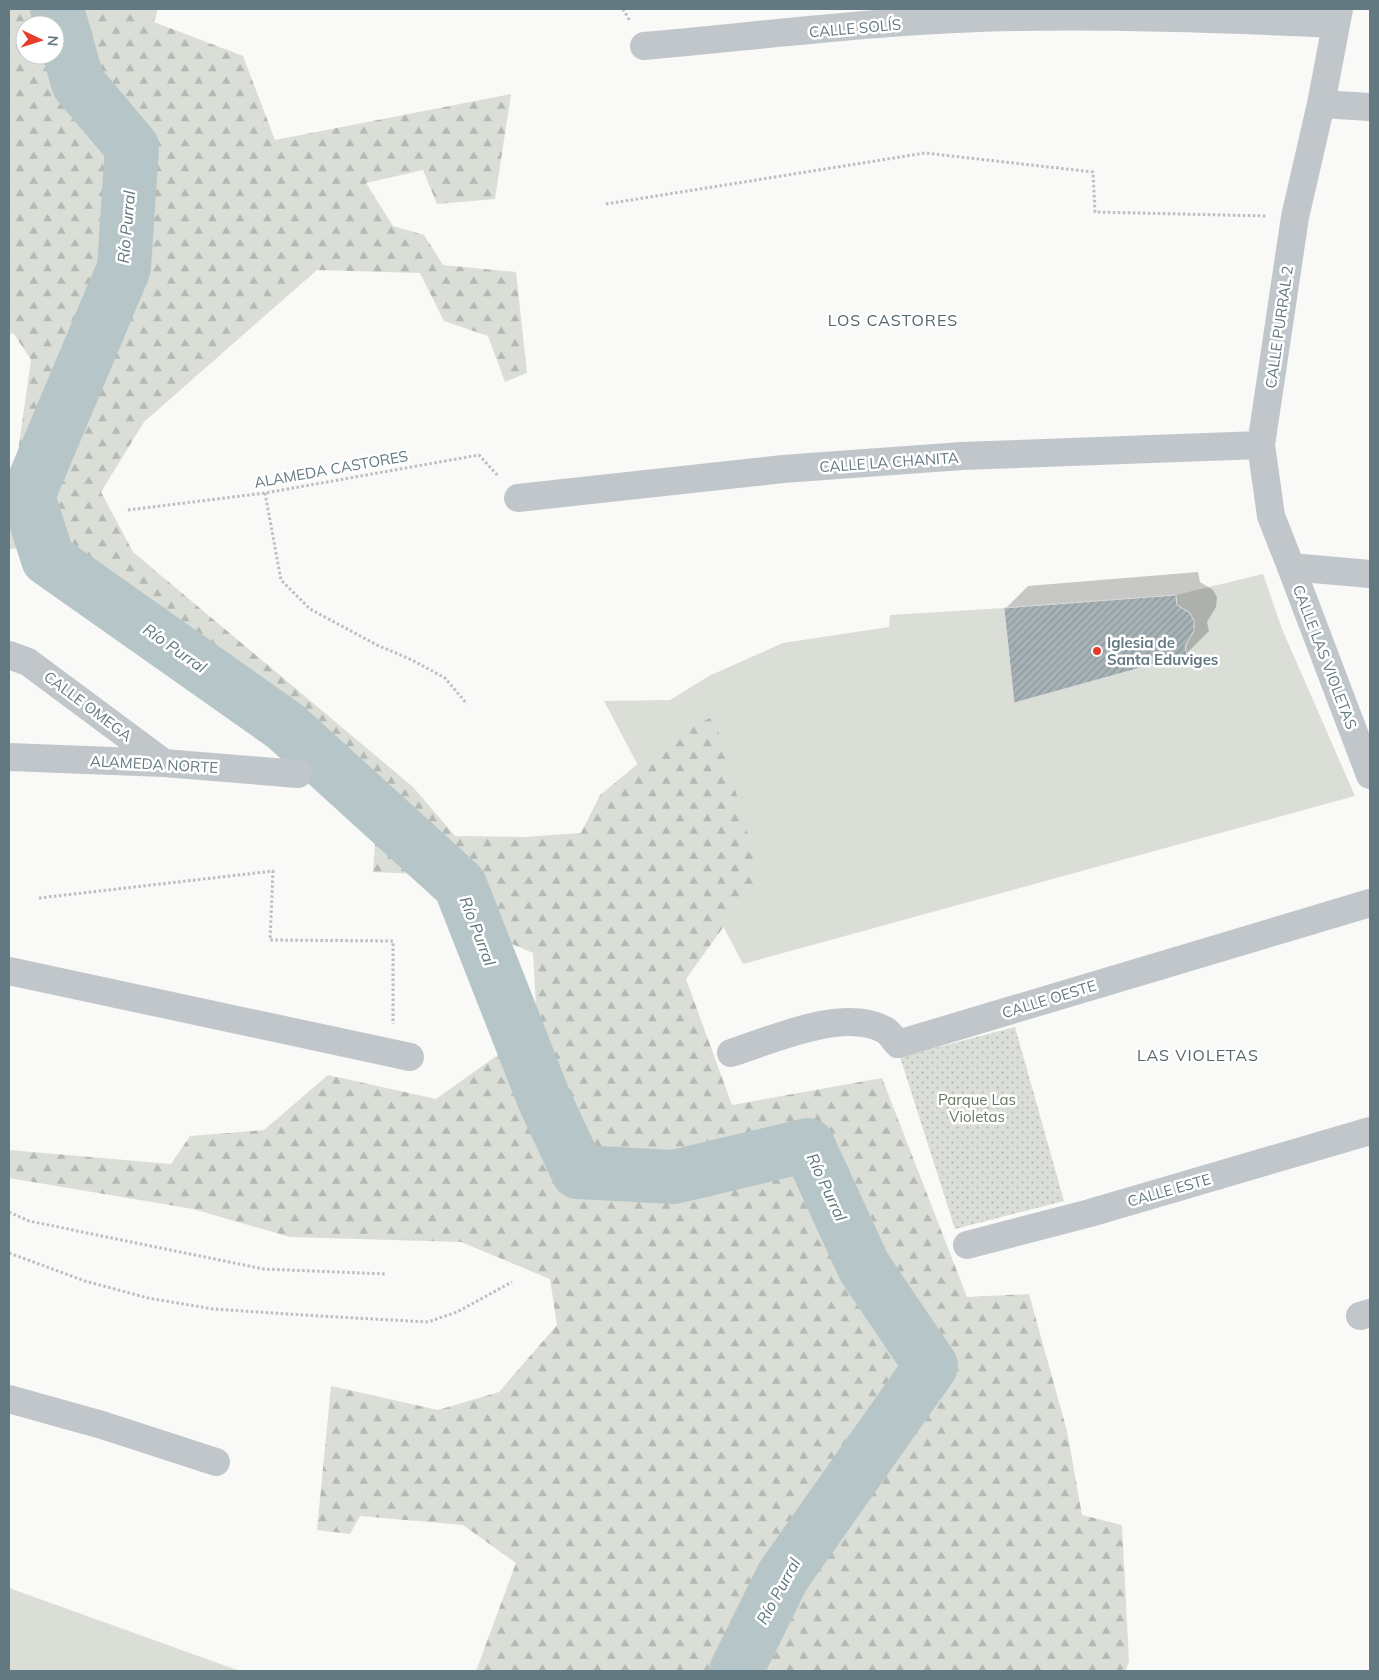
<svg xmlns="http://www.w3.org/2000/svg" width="1379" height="1680" font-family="Mulish,sans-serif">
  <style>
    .green { fill: #daded6 }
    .forest { fill: url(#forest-firs); fill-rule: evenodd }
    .park { fill: url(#park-dots) }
    .shadow { fill: #0003 }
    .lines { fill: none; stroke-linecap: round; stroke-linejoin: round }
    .river { stroke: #b6c6c8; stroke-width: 54 }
    .building { fill: url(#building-hatch); stroke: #dbdbd9 }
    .path { stroke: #babfc1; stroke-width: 3; stroke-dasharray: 2.5 2.5; stroke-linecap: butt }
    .minor { stroke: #c0c6c9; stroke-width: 28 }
    .poi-dot { fill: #e73c29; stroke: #fff; stroke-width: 2 }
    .labels { text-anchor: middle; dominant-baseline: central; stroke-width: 5; stroke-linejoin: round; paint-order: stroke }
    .street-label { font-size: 15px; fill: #637982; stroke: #fff }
    .poi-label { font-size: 15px; font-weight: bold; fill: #637982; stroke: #fff; text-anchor: start }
    .park-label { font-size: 15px; fill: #6a7a63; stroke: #fff }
    .water-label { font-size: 16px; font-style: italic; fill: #5e787c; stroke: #fff }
    .neighbourhood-label { font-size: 16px; letter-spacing: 1px; fill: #56666d; stroke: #fff }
  </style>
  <defs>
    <pattern id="forest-firs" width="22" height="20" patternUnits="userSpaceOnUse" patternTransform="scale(1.25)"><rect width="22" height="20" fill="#daded6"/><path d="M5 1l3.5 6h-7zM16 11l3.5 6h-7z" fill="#b4b9b3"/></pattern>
    <pattern id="park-dots" width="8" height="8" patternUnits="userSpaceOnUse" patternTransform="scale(1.25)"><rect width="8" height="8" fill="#daded6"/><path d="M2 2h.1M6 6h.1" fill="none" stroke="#b4b9b3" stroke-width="1.8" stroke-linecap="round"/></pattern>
    <pattern id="building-hatch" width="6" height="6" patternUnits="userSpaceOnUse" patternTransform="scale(1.25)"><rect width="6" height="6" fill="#a6b2b6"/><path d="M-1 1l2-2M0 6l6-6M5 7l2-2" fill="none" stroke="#8b9699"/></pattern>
  </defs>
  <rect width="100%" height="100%" fill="#f9f9f7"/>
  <g class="green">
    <path d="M1263,574L1282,629L1355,796L743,964L604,701L670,700L709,676L783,643L889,627L890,615L1004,608L1014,703L1186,656C1184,634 1210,620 1177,605L1176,595Z"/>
    <polygon points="9,1588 240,1671 9,1671"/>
  </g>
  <path class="forest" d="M9,9H158L154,22L243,56L275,140L511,94L495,199L437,204L423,170L366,183L393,226L424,235L443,265L516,272L527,373L505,382L488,336L444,321L420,273L317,270L144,422L101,492L133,552L413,787L455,836L524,837L581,833L600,795L668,739L714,716L760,876L686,979L732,1105L882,1078L967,1297L1029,1294L1067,1431L1082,1515L1122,1525L1129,1661L1126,1671H476L516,1563L463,1525L360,1516L350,1534L317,1530L331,1386L438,1410L499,1392L557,1325L550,1279L461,1242L290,1237L193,1209L9,1178V1150L171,1164L190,1136L264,1130L328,1075L436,1099L537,1027L533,953L498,938L443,875L373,872L379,790L278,736L41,570L20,548L9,549V515L31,360L14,334L9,333ZM25,25H55V55H25Z"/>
  <polygon class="park" points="1015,1027 1064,1201 955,1229 900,1057"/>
  <polygon class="shadow" points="1198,572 1200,582 1213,590 1217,597 1216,607 1207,622 1209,631 1186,654 1005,609 1028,586"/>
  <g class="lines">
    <polyline class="river" points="57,9 78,83 132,147 124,268 28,496 48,559 285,726 460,885 544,1099 578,1172 674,1177 808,1145 864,1267 931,1366 783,1576 736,1671"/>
  </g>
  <polygon class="building" points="1176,595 1177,605 1190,613 1194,621 1194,631 1185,646 1187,655 1014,703 1004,608"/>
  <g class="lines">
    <g class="path">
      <polyline points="623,9 630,21"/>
      <polyline points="606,204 925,153 1093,172 1095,212 1267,216"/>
      <polyline points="265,493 281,580 310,609 377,645 412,660 445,678 467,704"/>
      <polyline points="128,510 265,493 479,455 499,477"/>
      <polyline points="39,898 273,871 270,940 393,941 393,1024"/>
      <polyline points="9,1212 29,1221 263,1269 387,1274"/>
      <polyline points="9,1253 85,1281 148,1298 213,1309 319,1316 428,1322 457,1312 512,1282"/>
    </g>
    <g class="minor">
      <polyline points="1339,9 1321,104 1295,217 1261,445 1271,516 1291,567 1370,574"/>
      <path d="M644,46C767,35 892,19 1016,17C1123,15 1230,19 1336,24"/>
      <polyline points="1321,104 1370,107"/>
      <polyline points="518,498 783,469 962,456 1261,445"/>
      <polyline points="1291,567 1370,775"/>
      <polyline points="9,655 28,662 164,763"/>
      <polyline points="9,757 164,763 298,774"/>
      <polyline points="9,971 410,1057"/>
      <path d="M731,1053C772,1040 843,1007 885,1030C890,1033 894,1040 898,1044L1370,903"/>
      <polyline points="967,1245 1090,1213 1370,1131"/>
      <polyline points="1360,1316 1370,1313"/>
      <polyline points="9,1399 102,1425 216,1462"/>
    </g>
  </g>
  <circle class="poi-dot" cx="1097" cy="651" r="5"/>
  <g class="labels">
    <g class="street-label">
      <text transform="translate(855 28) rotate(-5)">CALLE SOLÍS</text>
      <text transform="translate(1279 327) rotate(-82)">CALLE PURRAL 2</text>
      <text transform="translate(889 462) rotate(-4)">CALLE LA CHANITA</text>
      <text transform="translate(331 469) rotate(-10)">ALAMEDA CASTORES</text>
      <text transform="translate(1325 657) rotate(69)">CALLE LAS VIOLETAS</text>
      <text transform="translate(88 706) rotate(37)">CALLE OMEGA</text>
      <text transform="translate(154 764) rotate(3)">ALAMEDA NORTE</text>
      <text transform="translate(1049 999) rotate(-17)">CALLE OESTE</text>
      <text transform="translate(1169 1190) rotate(-16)">CALLE ESTE</text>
    </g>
    <g class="poi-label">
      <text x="1107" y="642">Iglesia de<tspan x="1107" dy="17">Santa Eduviges</tspan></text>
    </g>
    <g class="park-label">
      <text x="977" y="1099">Parque Las<tspan x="977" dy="17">Violetas</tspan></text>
    </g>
    <g class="water-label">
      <text transform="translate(126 227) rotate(-85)">Río Purral</text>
      <text transform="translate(175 648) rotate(35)">Río Purral</text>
      <text transform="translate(478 931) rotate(69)">Río Purral</text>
      <text transform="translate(827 1187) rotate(65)">Río Purral</text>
      <text transform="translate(778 1591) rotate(-61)">Río Purral</text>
    </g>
    <g class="neighbourhood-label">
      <text x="893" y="320">LOS CASTORES</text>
      <text x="1198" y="1055">LAS VIOLETAS</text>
    </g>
  </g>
  <rect width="1379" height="1680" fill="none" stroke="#637982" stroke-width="20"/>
  <g transform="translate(40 40) rotate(94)"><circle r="24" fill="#ffffff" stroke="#c1c9cd"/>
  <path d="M0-4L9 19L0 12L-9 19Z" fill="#e73c29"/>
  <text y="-8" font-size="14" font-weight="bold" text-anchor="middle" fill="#637982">N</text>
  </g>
</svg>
